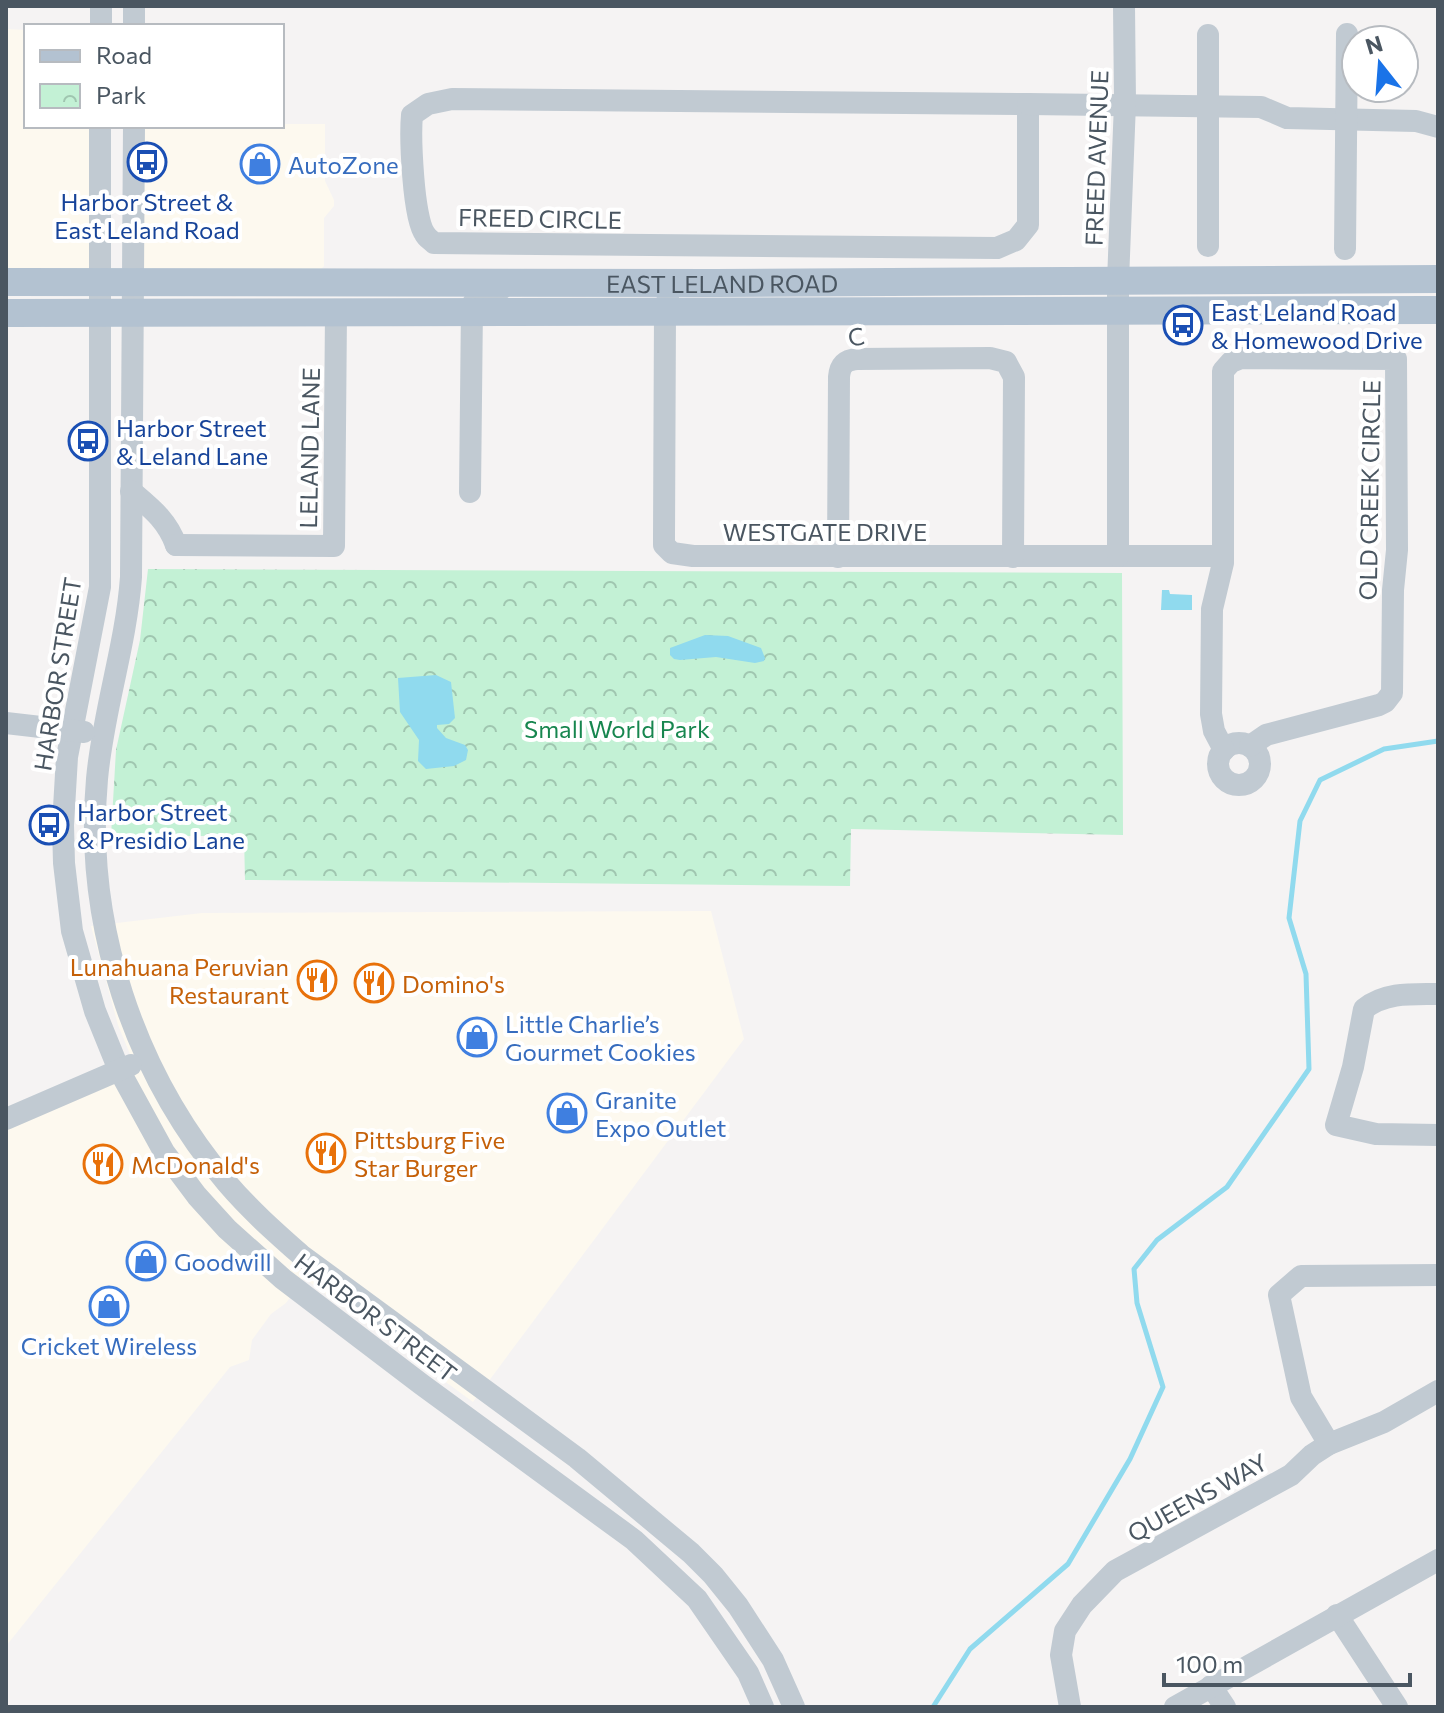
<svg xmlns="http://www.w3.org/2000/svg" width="1444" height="1713" font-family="Commissioner,sans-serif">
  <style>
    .commercial { fill: #fdf9ef }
    .park { fill: url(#park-crowns) }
    .water { fill: #90daee }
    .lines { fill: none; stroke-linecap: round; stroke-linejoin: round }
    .stream { stroke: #90daee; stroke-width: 5 }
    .minor { stroke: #c1cad2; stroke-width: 22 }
    .major { stroke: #b3c2d1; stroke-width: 28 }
    .labels { text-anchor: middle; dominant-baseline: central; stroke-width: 8; stroke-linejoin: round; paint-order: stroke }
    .street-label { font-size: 24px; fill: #4a5661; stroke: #fff }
    .shop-label { font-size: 24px; fill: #366cbe; stroke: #fff; text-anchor: start }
    .transit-label { font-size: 24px; fill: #164399; stroke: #fff; text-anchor: start }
    .park-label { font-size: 24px; fill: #17864f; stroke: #fff }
    .food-label { font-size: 24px; fill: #c56008; stroke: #fff; text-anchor: start }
  </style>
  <defs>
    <pattern id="park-crowns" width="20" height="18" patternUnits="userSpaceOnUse" patternTransform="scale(2)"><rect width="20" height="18" fill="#c3f1d5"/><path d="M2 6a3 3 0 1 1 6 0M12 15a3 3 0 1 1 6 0" fill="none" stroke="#a0c6b0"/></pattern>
  </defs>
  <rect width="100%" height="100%" fill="#f5f3f3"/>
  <g class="commercial">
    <polygon points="6,29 26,30 26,126 92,126 91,273 6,274"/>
    <polygon points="282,124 325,124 325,181 334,200 334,206 324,218 324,266 316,275 141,275 141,126 282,126"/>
    <polygon points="711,911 744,1039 473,1402 304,1278 286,1303 271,1314 252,1340 249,1360 230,1367 6,1646 6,1114 132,1059 118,1025 91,926 202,913"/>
  </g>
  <polygon class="park" points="148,569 1122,573 1123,835 851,829 850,886 245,880 244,836 111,836 116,750 140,640"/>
  <g class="water">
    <polygon points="1162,590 1169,590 1170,594 1192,595 1192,610 1161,610"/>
    <polygon points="705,635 728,636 761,648 765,658 764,661 755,663 716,657 680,660 674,659 670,655 670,648"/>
    <polygon points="436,675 451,682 455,718 449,724 437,725 437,728 446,738 465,745 468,750 466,760 454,766 426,769 418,761 419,740 400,712 398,678"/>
  </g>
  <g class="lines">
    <polyline class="stream" points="933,1707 970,1649 1068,1564 1130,1459 1163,1387 1137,1303 1134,1269 1157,1240 1227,1187 1309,1069 1306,974 1289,918 1300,821 1320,780 1384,749 1438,741"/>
    <g class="minor">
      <polyline points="101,26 101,6"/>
      <polyline points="134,26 134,6"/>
      <path d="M452,99L1028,104V225L1016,240L997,248L434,243C431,240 427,238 425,234C413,219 410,136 412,115L428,104Z"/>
      <polyline points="1028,104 1261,107 1287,118 1416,121 1438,127"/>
      <polyline points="100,126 100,587 67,757 63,825 64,863 72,931 95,1011 119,1070 164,1152 197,1196 227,1229 283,1279 421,1384 634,1540 697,1599 748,1673 763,1707"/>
      <path d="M134,126L131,577C126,646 103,711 97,779C84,924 134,1073 227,1183C250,1210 275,1232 301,1255L577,1458L691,1553L713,1575L738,1606L773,1660L794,1707"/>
      <polyline points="1208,246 1208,35"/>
      <polyline points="1345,249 1347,34"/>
      <polyline points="668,297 665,312 664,537 664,545 672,553 693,556 1222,556"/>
      <path d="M131,491C151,508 167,520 176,545"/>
      <polyline points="470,492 472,305 477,297 493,296 509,282"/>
      <polyline points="176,545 334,546 336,312"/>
      <polyline points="1118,556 1118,281 1125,103 1124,6"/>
      <path d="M838,557L839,377C840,365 845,360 857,359L990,358L1006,362L1014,377L1013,557"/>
      <polyline points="6,723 84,732"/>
      <circle cx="1239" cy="764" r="21"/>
      <polyline points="1224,750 1214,731 1211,714 1212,609 1223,563 1223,371 1231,362 1241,358 1396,359 1397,550 1393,590 1392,693 1385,702 1379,705 1266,735 1250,746"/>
      <path d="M1438,994C1412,994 1385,992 1364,1009L1353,1067L1336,1125L1376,1134L1438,1135"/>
      <polyline points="6,1119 131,1065"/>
      <polyline points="1329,1444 1301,1397 1279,1295 1301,1276 1438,1275"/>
      <polyline points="1337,1615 1397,1707"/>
      <polyline points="1211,1686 1225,1707"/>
      <polyline points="1070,1707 1061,1655 1065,1631 1082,1605 1115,1571 1291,1475 1312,1455 1329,1444 1384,1422 1438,1391"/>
      <polyline points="1175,1707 1438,1560"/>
    </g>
    <g class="major">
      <path id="s1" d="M6,282L715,283L1438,279"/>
      <polyline points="6,313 1438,310"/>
    </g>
  </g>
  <defs>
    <g id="bus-ring" transform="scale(2)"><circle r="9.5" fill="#fff" stroke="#1a4fb4" stroke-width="1.5"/><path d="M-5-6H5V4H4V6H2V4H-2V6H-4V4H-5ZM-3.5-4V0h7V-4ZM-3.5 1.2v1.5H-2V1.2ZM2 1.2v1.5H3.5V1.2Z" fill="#1a4fb4"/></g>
    <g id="shop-ring" transform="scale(2)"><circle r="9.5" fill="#fff" stroke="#3f7fe0" stroke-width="1.5"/><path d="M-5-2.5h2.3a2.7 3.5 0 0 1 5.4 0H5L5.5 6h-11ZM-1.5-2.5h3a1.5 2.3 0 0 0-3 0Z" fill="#3f7fe0"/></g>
    <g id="restaurant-ring" transform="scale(2)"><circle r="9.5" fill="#fff" stroke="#e8710a" stroke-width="1.5"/><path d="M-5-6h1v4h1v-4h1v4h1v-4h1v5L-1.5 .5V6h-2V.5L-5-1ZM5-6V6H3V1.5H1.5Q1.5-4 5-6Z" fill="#e8710a"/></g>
  </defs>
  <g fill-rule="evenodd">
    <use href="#bus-ring" x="147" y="162"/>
    <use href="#shop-ring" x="260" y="164"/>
    <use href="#bus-ring" x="1183" y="325"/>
    <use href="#bus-ring" x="88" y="441"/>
    <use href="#bus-ring" x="49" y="825"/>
    <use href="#restaurant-ring" x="317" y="980"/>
    <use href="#restaurant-ring" x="374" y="983"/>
    <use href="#shop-ring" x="477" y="1037"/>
    <use href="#shop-ring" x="567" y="1113"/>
    <use href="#restaurant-ring" x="326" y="1153"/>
    <use href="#restaurant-ring" x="103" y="1164"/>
    <use href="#shop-ring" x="146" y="1261"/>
    <use href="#shop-ring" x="109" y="1306"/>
  </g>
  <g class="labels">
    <g class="street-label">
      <text transform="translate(1096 158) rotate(-88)">FREED AVENUE</text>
      <text transform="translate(540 218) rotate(1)">FREED CIRCLE</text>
      <text stroke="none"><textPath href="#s1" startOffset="716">EAST LELAND ROAD</textPath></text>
      <text transform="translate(856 336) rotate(-11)">C</text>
      <text transform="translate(309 448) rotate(-89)">LELAND LANE</text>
      <text transform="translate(1369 490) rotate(-89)">OLD CREEK CIRCLE</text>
      <text x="825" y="531">WESTGATE DRIVE</text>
      <text transform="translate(57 674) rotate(-81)">HARBOR STREET</text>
      <text transform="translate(376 1317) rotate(37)">HARBOR STREET</text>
      <text transform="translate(1197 1497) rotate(-29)">QUEENS WAY</text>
    </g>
    <g class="shop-label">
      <text x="288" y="164">AutoZone</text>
      <text x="505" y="1023">Little Charlie’s<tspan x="505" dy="28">Gourmet Cookies</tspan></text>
      <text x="595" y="1099">Granite<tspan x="595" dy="28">Expo Outlet</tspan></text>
      <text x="174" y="1261">Goodwill</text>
      <text x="109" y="1345" text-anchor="middle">Cricket Wireless</text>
    </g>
    <g class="transit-label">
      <text x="147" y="201" text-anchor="middle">Harbor Street &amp;<tspan x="147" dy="28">East Leland Road</tspan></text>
      <text x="1211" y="311">East Leland Road<tspan x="1211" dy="28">&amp; Homewood Drive</tspan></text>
      <text x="116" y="427">Harbor Street<tspan x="116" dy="28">&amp; Leland Lane</tspan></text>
      <text x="77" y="811">Harbor Street<tspan x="77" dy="28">&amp; Presidio Lane</tspan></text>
    </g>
    <g class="park-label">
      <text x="617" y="728">Small World Park</text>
    </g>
    <g class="food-label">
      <text x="289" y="966" text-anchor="end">Lunahuana Peruvian<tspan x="289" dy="28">Restaurant</tspan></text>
      <text x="402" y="983">Domino's</text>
      <text x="354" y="1139">Pittsburg Five<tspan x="354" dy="28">Star Burger</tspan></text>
      <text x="131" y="1164">McDonald's</text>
    </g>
  </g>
  <rect width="1444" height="1713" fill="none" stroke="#4a5661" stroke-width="16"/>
  <rect x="24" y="24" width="260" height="104" fill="#ffffff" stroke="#b7bbc0" stroke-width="2"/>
  <rect x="40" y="50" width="40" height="12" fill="#b3c2d1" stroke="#b7bbc0" stroke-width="2"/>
  <text x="96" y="64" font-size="24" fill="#4a5661">Road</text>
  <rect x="40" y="84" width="40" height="24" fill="url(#park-crowns)" stroke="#b7bbc0" stroke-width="2"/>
  <text x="96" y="104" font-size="24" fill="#4a5661">Park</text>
  <g transform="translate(1380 64) rotate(343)"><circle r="38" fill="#ffffff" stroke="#b7bbc0" stroke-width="2"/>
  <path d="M0-6L14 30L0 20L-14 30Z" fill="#1a73e8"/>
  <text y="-12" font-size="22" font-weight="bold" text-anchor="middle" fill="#4a5661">N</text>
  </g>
  <path d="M1164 1673v12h246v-12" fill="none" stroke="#4a5661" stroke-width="4"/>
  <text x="1176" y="1673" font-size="24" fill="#4a5661" stroke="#ffffff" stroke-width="6" paint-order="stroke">100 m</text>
</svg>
